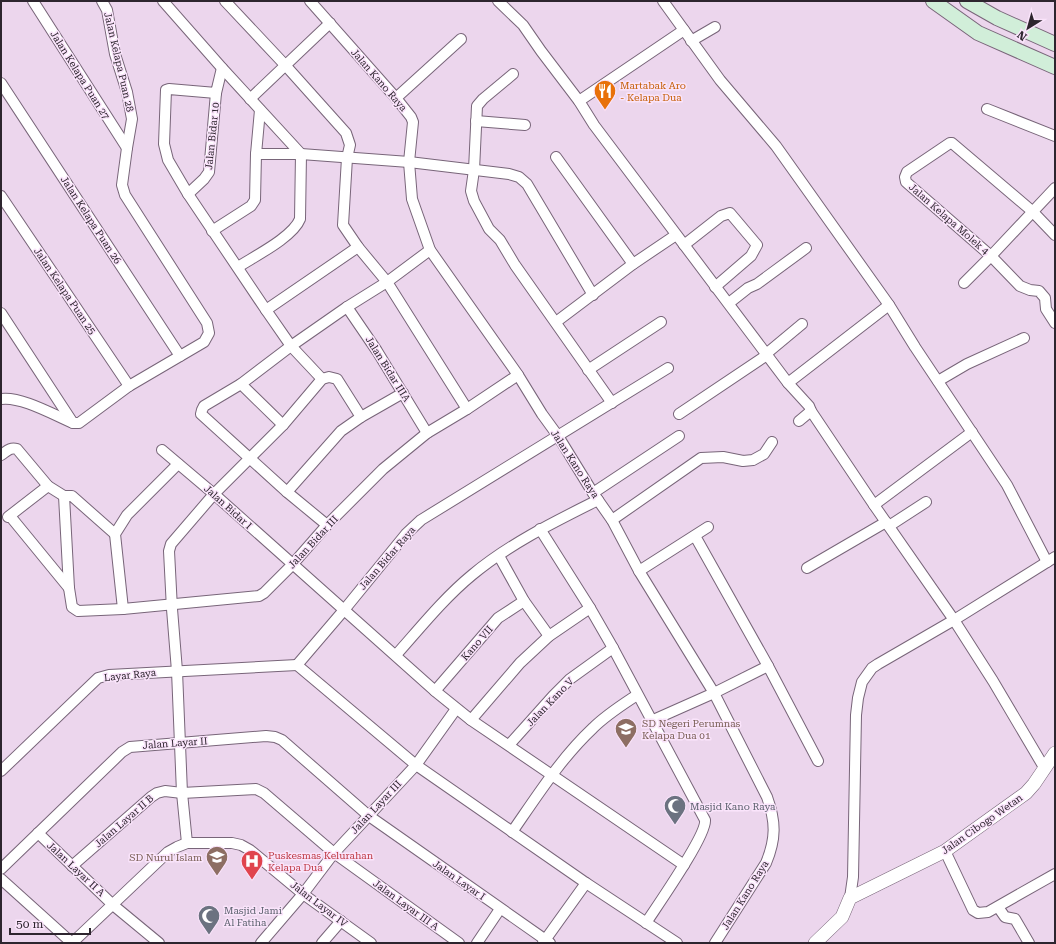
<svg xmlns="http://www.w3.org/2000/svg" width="1056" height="944" font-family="'Roboto Serif',serif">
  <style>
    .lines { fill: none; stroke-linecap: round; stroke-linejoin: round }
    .minor-casing { stroke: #786579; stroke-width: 12 }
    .tertiary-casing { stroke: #786579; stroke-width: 14 }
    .secondary-casing { stroke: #786579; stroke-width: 16 }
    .minor { stroke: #fff; stroke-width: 10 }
    .tertiary { stroke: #fff; stroke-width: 13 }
    .secondary { stroke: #d1eed9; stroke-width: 14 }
    .labels { text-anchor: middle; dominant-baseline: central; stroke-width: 3; stroke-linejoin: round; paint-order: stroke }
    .street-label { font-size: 10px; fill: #2d252e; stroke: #fae4fb }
    .food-label { font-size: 10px; fill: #c56008; stroke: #fae4fb; text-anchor: start }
    .education-label { font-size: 10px; fill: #785e54; stroke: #fae4fb; text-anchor: start }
    .worship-label { font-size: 10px; fill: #5b616d; stroke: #fae4fb; text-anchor: start }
    .health-label { font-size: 10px; fill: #be3a42; stroke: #fae4fb; text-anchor: start }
  </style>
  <rect width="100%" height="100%" fill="#ecd6ed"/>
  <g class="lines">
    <g class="minor-casing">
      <g id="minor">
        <polyline points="33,1 127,148"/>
        <path d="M163,1L222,68L301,154L300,219C293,237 255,256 238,267"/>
        <polyline points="225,1 286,66 346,133 350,145 347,158 343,225 358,247 387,282 467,409"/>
        <path d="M310,1L396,98L411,117L413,122L409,162L412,199L430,250L518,375L542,414L558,436L593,493L612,520L639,571L714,693L767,797C776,822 776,839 766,863L715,943"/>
        <polyline points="498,1 523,25 541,51 579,101 594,125 788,383 809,406 811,411 874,505 954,620 993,681 1045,769"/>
        <polyline points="663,1 720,80 776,146 889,305 915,347 1007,485 1047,562"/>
        <polyline points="691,41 715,27"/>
        <polyline points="222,68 216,93 169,89 166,90 164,144 168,160 188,194 266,310 291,346 322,379"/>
        <polyline points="513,74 483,99 477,106 474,170 471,191 474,201 489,229 500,240 515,265 612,403"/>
        <polyline points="1,83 180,356"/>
        <polyline points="396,98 461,39"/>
        <polyline points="250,99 330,23"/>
        <polyline points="579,101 684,30"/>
        <polyline points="987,109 1055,136"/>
        <polyline points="476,121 525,125"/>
        <polyline points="256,154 301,154 409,162 509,174 519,177 527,184 593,295"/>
        <polyline points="556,157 633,264"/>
        <polyline points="188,194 204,179 209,172 216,93"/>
        <polyline points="1,196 129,386"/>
        <polyline points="212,231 251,206 255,200 256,154 260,110"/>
        <polyline points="1055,235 1032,211 952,143 950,143 907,172 905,177 906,182 991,256 1020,286 1030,290 1039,291 1045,298 1046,309 1055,323"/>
        <polyline points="684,245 721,216 730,213 757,245 751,256 715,287"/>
        <polyline points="964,283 991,256 1055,188"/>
        <polyline points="729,303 748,288 757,284 806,248"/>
        <polyline points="347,307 377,351 427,433"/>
        <polyline points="266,310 358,247"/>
        <polyline points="1,313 73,423"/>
        <polyline points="556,322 633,264 676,235"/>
        <polyline points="766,354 802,324"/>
        <polyline points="588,370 661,322"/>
        <polyline points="938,381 967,364 1024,338"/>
        <polyline points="788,383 889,305"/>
        <polyline points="241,384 283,425"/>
        <path d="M1,399C21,396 54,415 73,423H79L129,386L204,342L209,333L207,323L125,195L122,185L127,148L132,119L127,92L115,54L107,10L102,1"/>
        <polyline points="679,414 767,355"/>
        <polyline points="799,421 811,411"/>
        <polyline points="162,450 214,494 435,691 471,720 684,865"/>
        <path d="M1,455C7,451 10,447 17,449L48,486L64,496"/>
        <polyline points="287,492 341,431 361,417 403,393"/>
        <polyline points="593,493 679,436"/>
        <polyline points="874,505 972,432"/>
        <polyline points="10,516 69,588"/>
        <polyline points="8,517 48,486"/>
        <polyline points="612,520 701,458 723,457 743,461 753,460 764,454 772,442"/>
        <polyline points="327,525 287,492 201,414 202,410 204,406 241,384 291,346 347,307 387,282 430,250"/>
        <polyline points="889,526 926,502"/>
        <path d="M540,529L590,608L613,648L705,820C707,835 657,906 646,923"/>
        <polyline points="115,534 72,496 64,496 69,588 72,607 78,611 123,609 259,596 264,593 292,565 327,525 383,469 427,433 467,409 518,375"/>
        <polyline points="695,536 768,666 818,761"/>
        <polyline points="499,556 524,601 549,636"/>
        <polyline points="807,568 886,522"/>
        <polyline points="639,571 708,527"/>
        <polyline points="123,609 115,534 127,515 178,464"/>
        <path d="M396,655C420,628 444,598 472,575C509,544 554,522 598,500"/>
        <polyline points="297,665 344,610 406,534 421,520 668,368"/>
        <polyline points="297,665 416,765 586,883 677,943"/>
        <polyline points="435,691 498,618 524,601"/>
        <polyline points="471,720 520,663 549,636 590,608"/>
        <polyline points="651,721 714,693 768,666"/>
        <polyline points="509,745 553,696 570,679 613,648"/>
        <polyline points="1,771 98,678 109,675 297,665"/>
        <path d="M512,832C537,796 561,758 593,728C606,715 622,705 637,695"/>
        <polyline points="38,833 113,905 159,943"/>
        <polyline points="187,843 182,793 177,671 172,609 169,551 171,544 214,494 283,425 322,379 329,377 337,379 361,417"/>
        <polyline points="945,851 973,910 978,913 988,912 1055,874"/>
        <polyline points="72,866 151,797 157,793 165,791 182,793 256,789 264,793 334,853 459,943"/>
        <polyline points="1,869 122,752 130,747 266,736 275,737 282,740 369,816 550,943"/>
        <polyline points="1,879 72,943"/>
        <polyline points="850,898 853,877 856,715 858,698 862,682 872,668 878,664 954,620 1055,557"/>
        <polyline points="998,907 1005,917 1015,919 1029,943"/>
        <polyline points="72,943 168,852 177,847 187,843 232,843 241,845 250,850 303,894 371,943"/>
        <polyline points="261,943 303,894 334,853 416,765 456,709"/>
        <polyline points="322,943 341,921"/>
        <polyline points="477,943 500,909"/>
        <polyline points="543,943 586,883"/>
      </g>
    </g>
    <g class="tertiary-casing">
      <polyline id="tertiary" points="815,943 842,917 850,898 945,851 1026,793 1034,784 1055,753"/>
    </g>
    <g class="secondary-casing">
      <g id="secondary">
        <polyline points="933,1 978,33 1055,67"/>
        <polyline points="967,1 997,18 1055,44"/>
      </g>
    </g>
    <use href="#minor" class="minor"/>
    <use href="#tertiary" class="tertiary"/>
    <use href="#secondary" class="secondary"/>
  </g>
  <defs>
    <g id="restaurant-pin" transform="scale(1.15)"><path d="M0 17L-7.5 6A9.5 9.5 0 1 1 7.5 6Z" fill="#e8710a" stroke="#fae4fb"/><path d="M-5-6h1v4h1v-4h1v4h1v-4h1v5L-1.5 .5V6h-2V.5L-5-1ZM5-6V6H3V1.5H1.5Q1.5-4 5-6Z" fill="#fff"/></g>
    <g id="school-pin" transform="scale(1.15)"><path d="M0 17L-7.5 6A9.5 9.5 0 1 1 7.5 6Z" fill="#8d6e63" stroke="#fae4fb"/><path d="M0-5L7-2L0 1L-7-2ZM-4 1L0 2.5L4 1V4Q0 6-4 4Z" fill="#fff"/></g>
    <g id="mosque-pin" transform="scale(1.15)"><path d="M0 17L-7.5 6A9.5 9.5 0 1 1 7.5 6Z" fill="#6b7280" stroke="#fae4fb"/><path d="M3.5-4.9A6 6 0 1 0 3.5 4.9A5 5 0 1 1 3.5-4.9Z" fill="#fff"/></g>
    <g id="hospital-pin" transform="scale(1.15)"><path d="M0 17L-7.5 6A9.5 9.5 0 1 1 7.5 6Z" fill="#e0444e" stroke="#fae4fb"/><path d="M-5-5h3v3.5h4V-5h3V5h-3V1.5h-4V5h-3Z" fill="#fff"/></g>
  </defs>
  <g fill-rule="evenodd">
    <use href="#restaurant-pin" x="605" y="91"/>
    <use href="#school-pin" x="626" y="729"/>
    <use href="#mosque-pin" x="675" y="806"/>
    <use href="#school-pin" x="217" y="857"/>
    <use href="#hospital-pin" x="252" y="861"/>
    <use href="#mosque-pin" x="209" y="916"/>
  </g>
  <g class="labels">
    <g class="street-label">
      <text transform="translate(119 62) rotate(77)">Jalan Kelapa Puan 28</text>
      <text transform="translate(80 75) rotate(58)">Jalan Kelapa Puan 27</text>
      <text transform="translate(379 80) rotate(49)">Jalan Kano Raya</text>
      <text transform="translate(212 136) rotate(-84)">Jalan Bidar 10</text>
      <text transform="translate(949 219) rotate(41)">Jalan Kelapa Molek 4</text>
      <text transform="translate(91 220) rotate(57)">Jalan Kelapa Puan 26</text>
      <text transform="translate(65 291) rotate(56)">Jalan Kelapa Puan 25</text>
      <text transform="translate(388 369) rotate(58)">Jalan Bidar IIIA</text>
      <text transform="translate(575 464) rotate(57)">Jalan Kano Raya</text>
      <text transform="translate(228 507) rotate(42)">Jalan Bidar I</text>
      <text transform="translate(313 542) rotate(-47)">Jalan Bidar III</text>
      <text transform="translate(387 558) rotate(-49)">Jalan Bidar Raya</text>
      <text transform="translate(477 643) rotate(-49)">Kano VII</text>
      <text transform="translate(130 675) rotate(-6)">Layar Raya</text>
      <text transform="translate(550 702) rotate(-46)">Jalan Kano V</text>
      <text transform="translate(175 743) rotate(-4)">Jalan Layar II</text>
      <text transform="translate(376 807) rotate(-47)">Jalan Layar III</text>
      <text transform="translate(124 821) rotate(-41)">Jalan Layar II B</text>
      <text transform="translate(982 824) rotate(-35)">Jalan Cibogo Wetan</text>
      <text transform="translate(76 869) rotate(43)">Jalan Layar II A</text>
      <text transform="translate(459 880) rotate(35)">Jalan Layar I</text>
      <text transform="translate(745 895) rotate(-58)">Jalan Kano Raya</text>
      <text transform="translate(319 904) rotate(37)">Jalan Layar IV</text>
      <text transform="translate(406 905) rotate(36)">Jalan Layar III A</text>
    </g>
    <g class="food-label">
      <text x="620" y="85">Martabak Aro<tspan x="620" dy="12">- Kelapa Dua</tspan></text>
    </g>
    <g class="education-label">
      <text x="642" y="723">SD Negeri Perumnas<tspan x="642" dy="12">Kelapa Dua 01</tspan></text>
      <text x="202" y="857" text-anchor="end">SD Nurul Islam</text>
    </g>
    <g class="worship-label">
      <text x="690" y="806">Masjid Kano Raya</text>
      <text x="224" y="910">Masjid Jami<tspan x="224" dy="12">Al Fatiha</tspan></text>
    </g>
    <g class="health-label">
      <text x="268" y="855">Puskesmas Kelurahan<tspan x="268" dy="12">Kelapa Dua</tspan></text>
    </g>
  </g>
  <rect width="1056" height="944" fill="none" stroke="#2d252e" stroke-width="4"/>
  <g transform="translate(1028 28) rotate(217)" stroke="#fae4fb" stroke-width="3" paint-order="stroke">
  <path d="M0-3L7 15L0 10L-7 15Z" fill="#2d252e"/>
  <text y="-6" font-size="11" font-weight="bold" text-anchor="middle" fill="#2d252e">N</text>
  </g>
  <path d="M10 928v6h80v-6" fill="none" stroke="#2d252e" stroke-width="2"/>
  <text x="16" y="928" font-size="12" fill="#2d252e" stroke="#fae4fb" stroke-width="3" paint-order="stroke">50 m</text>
</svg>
